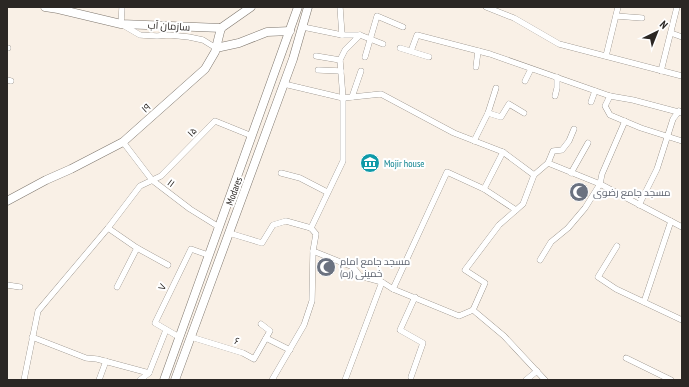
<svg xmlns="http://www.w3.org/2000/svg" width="689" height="387" font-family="'PT Sans Narrow',Cairo,sans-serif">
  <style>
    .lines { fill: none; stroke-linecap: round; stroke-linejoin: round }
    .street-casing { stroke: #7e766d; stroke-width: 6 }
    .secondary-casing { stroke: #7e766d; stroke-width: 9 }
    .street { stroke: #fff; stroke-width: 5.5 }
    .secondary { stroke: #fff; stroke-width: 8 }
    .labels { text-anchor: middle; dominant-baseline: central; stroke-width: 4; stroke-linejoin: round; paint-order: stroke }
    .street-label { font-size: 10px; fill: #2b2724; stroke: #fff }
    .culture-label { font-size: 10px; fill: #0d838f; stroke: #fff; text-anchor: start }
    .worship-label { font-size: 10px; fill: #5b616d; stroke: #fff; text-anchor: start }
  </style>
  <rect width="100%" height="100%" fill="#f9f0e6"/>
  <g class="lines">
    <g class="street-casing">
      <g id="street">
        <polyline points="122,7 121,24 140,35 157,36 169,35 189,37 203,40 216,48"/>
        <polyline points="340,7 342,35"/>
        <polyline points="486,7 514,18 559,44 682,76"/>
        <polyline points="616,16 642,18"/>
        <polyline points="303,27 342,35 360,35 383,44"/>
        <polyline points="671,33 682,37"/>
        <polyline points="7,48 8,48"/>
        <polyline points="400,48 429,57"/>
        <polyline points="411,51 417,35 490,54 610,96 633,100 682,113"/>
        <polyline points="316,56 340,60"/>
        <polyline points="606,56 618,7"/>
        <polyline points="365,57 377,16 403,27"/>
        <polyline points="476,67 478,51"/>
        <polyline points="318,70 341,71"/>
        <polyline points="661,71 677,7"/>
        <polyline points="7,80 11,81"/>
        <polyline points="525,81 531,69"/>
        <polyline points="284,84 343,98 381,94 454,133 503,152 534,175 548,163 600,184 682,227"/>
        <polyline points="555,96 557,88 557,77"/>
        <polyline points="610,96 605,106 610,115 641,128 682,141"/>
        <polyline points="352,97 361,71"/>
        <polyline points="591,102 595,91"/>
        <polyline points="488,113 496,88"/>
        <polyline points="474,141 488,113 501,117 509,104 524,113"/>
        <polyline points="123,142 152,180 190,209 219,227"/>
        <polyline points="548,163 553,151 562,150 569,141 574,129"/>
        <polyline points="281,173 300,178 327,192"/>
        <polyline points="571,173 588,143"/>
        <polyline points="484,189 516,210"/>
        <polyline points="639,205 657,169 673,119 679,111"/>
        <polyline points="108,228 137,248 168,265"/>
        <polyline points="311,228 343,161 343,98 340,60 345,50 360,35"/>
        <polyline points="229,233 262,243 273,225 286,221 311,228"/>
        <polyline points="617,246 598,277 616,289 682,320"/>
        <polyline points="313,251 353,267 360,276 382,282 393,289 459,316 473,310 504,336 545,380"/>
        <polyline points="540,260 551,242 568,228 585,208 600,184 602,174 625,121"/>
        <polyline points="7,285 20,287"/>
        <polyline points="117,287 137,248"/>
        <polyline points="393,289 447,172 484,189 503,152"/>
        <polyline points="644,302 671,221"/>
        <polyline points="473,310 485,283 465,270 499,225 523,204 534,175"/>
        <polyline points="32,337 86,358 97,359 149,373"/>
        <polyline points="179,337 155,323 191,249 208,255"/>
        <polyline points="191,337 243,353 254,359 270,331 261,324"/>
        <polyline points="266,338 290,350"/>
        <polyline points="626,358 671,380"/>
        <polyline points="411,377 423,343 400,330 415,297"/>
        <polyline points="24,380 38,311 108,228 140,186 161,176 215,121 252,136"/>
        <polyline points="99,380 106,361"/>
        <polyline points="140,380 149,373 166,330"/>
        <polyline points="272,380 304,325 312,301 313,251 316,234 311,228"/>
        <polyline points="345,380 382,282"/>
        <polyline points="526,380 537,371"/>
      </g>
    </g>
    <g class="secondary-casing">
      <g id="secondary">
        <polyline points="45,7 58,9 121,24 221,28"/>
        <polyline points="221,28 251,7"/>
        <polyline points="216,48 239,43 267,32 290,31"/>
        <polyline points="7,201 46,180 71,169 123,142 205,69 215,52 221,28"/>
        <polyline points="164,380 298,7"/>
        <polyline points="175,380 293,59 308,7"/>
      </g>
    </g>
    <use href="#street" class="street"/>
    <use href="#secondary" class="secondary"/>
  </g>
  <defs>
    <g id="museum-disc" transform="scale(1)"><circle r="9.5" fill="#0f9aa8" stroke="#fff"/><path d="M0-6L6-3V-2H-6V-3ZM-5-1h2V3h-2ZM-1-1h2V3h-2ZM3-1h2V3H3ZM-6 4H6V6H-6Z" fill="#fff"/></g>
    <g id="mosque-disc" transform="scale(1)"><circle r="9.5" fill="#6b7280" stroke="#fff"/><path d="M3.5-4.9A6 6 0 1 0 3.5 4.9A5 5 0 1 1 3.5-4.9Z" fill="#fff"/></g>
  </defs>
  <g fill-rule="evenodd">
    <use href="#museum-disc" x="370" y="163"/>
    <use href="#mosque-disc" x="579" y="192"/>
    <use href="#mosque-disc" x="326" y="267"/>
  </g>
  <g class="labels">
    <g class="street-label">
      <text transform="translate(169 26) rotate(3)">سازمان آب</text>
      <text transform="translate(146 108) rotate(-42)">۱۹</text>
      <text transform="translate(192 132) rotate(-46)">۱۵</text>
      <text transform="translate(171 183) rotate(37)">۱۱</text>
      <text transform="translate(234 191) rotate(-70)">Modares</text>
      <text transform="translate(162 287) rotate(-63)">۷</text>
      <text transform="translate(237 341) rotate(15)">۶</text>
    </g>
    <g class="culture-label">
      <text x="384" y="163">Mojir house</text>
    </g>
    <g class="worship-label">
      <text x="593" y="192">مسجد جامع رضوی</text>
      <text x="340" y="261">مسجد جامع امام<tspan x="340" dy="12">خمینی (ره)</tspan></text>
    </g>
  </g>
  <rect width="689" height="387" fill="none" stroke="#2b2724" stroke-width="16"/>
  <g transform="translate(657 32) rotate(43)" stroke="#ffffff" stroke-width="3" paint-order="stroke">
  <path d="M0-3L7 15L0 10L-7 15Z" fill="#2b2724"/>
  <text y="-6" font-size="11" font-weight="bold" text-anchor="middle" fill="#2b2724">N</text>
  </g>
</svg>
